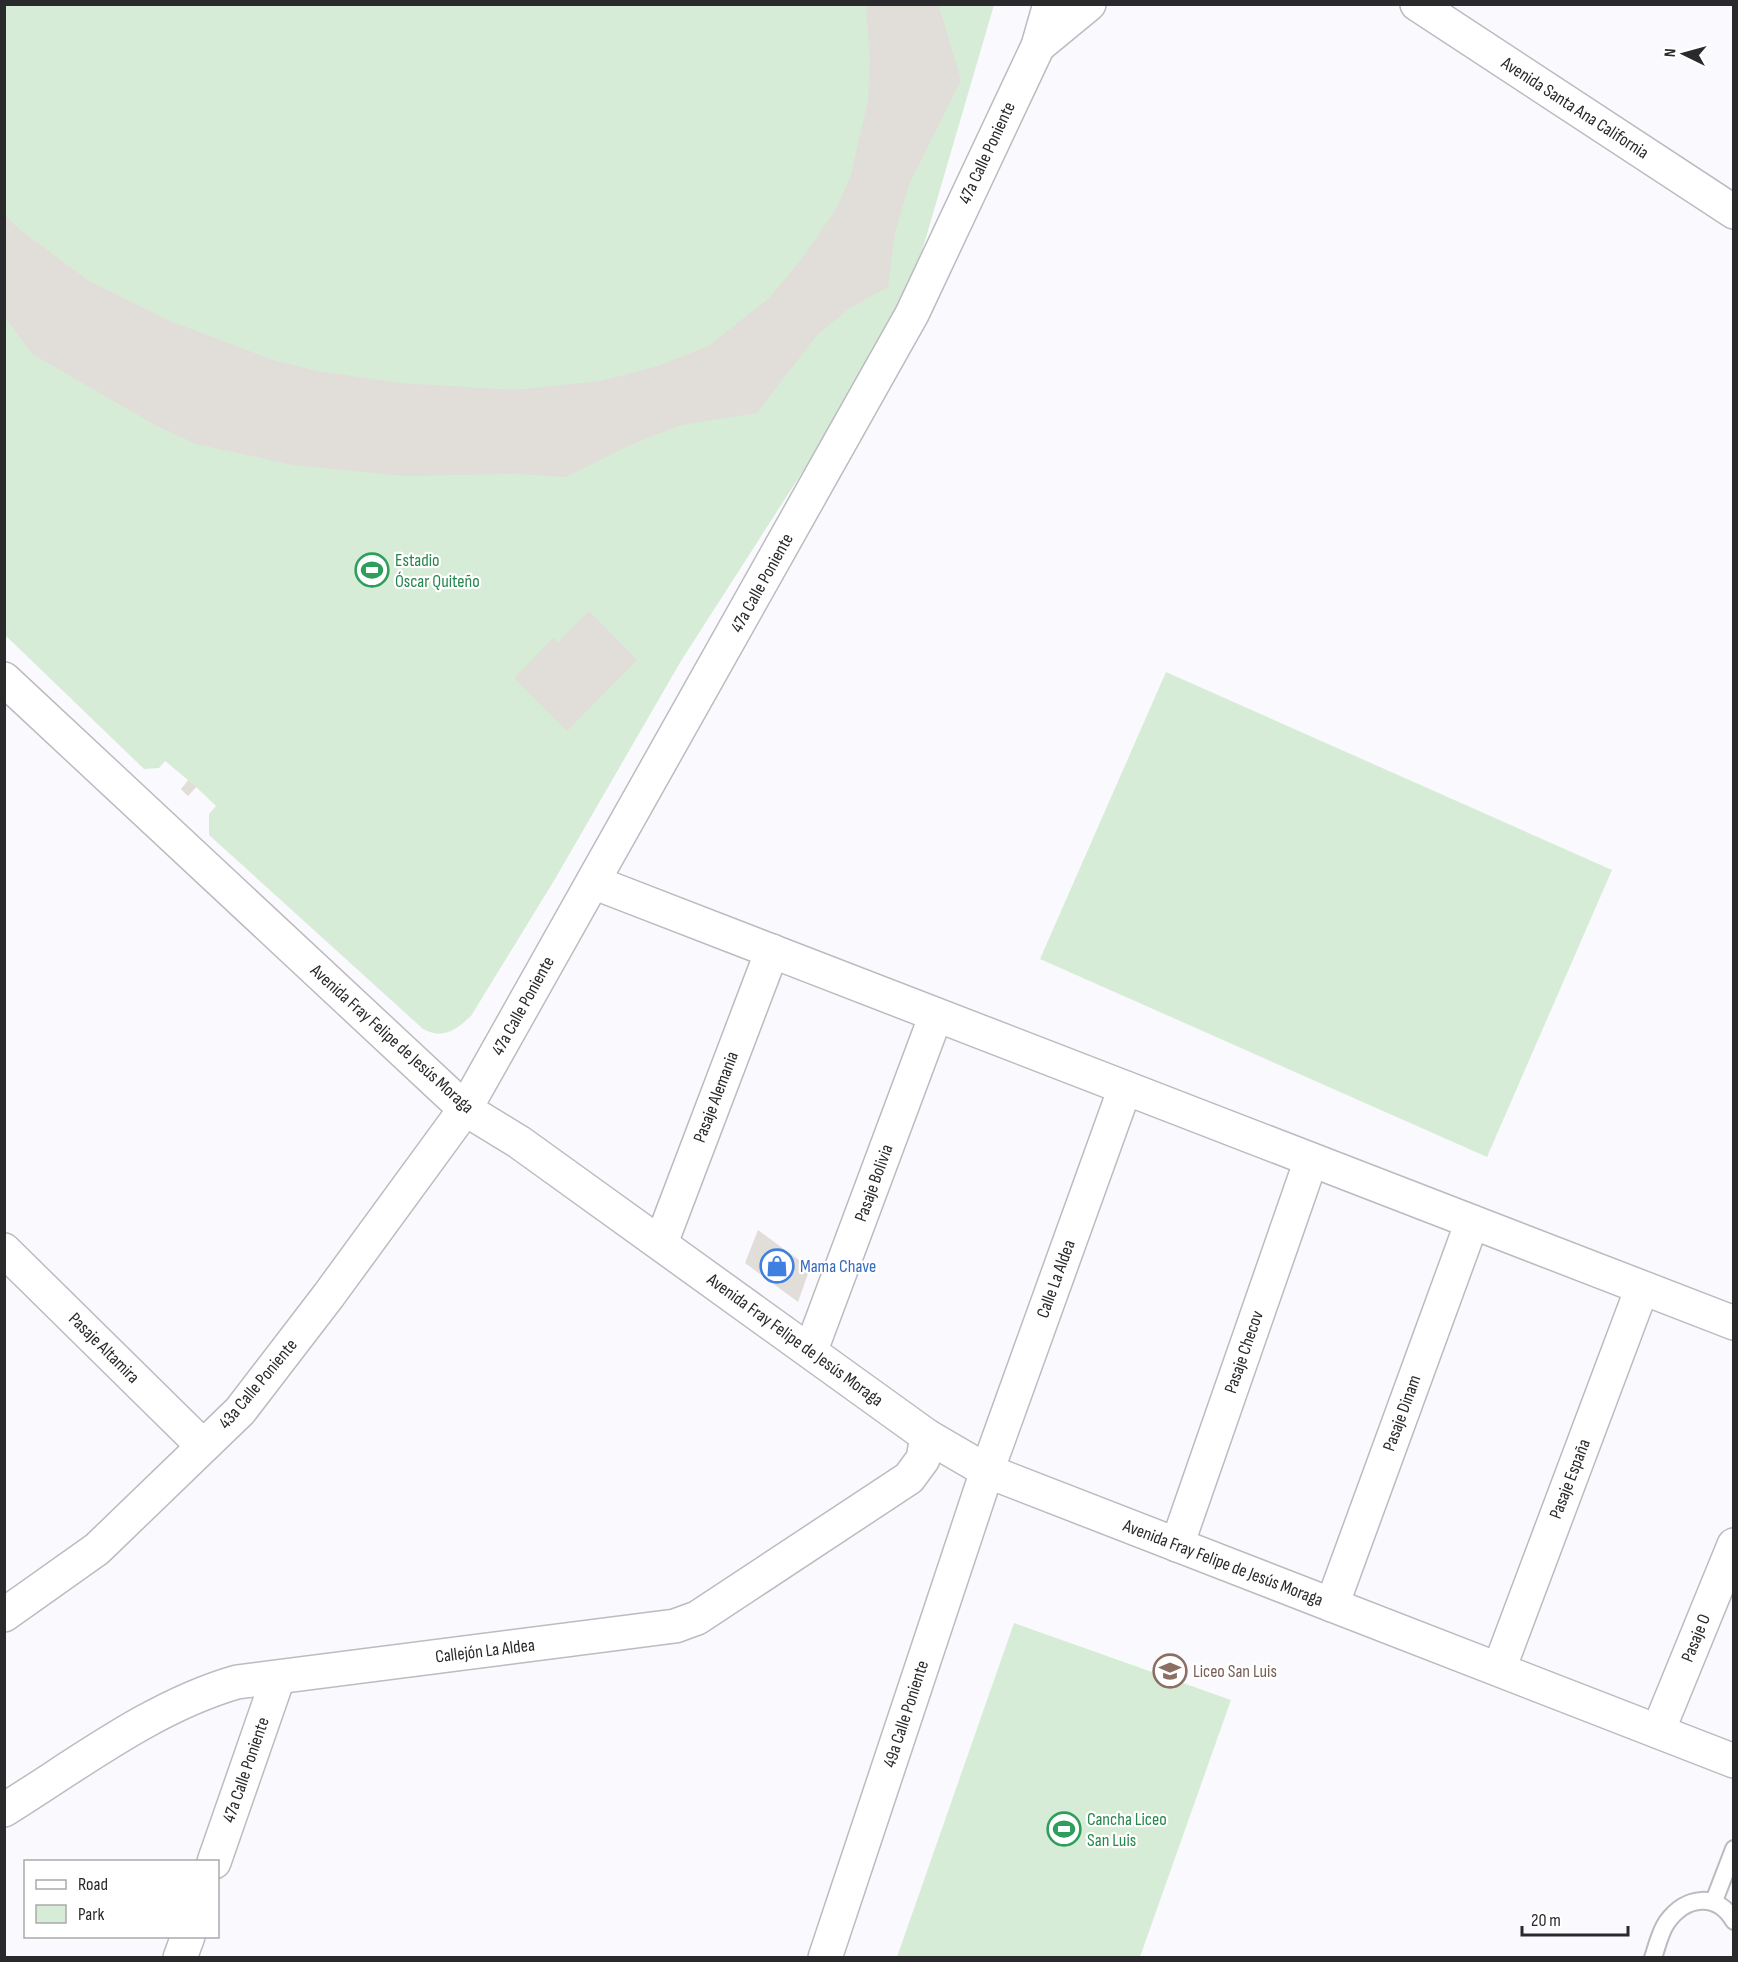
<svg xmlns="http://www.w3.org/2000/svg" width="1738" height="1962" font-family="'Sofia Sans Condensed',sans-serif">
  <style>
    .green { fill: #d7ecd6 }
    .building { fill: #e1ddd9 }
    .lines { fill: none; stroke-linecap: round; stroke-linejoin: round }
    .service-casing { stroke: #bbbbc0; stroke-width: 20 }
    .minor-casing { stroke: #bbbbc0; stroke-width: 36 }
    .tertiary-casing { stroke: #bbbbc0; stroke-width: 36 }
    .service { stroke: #fff; stroke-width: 16 }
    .minor { stroke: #fff; stroke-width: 33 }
    .tertiary { stroke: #fff; stroke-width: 33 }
    .labels { text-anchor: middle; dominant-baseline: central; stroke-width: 4.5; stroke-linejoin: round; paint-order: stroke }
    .street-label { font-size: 18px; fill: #2a2a2c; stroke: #fff }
    .leisure-label { font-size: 18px; fill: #27864d; stroke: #fff; text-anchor: start }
    .shop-label { font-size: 18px; fill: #366cbe; stroke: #fff; text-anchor: start }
    .education-label { font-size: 18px; fill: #785e54; stroke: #fff; text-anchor: start }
  </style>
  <rect width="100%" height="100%" fill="#fafafe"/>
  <g class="green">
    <path d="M4,5H994L920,258L903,304L864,376L681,661L555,879L471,1016C456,1030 443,1040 423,1029L209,835V814L216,806L196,787L188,796L181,789L188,780L165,761L159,768L144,769L5,635Z"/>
    <polygon points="1166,672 1612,870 1487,1157 1040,959"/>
    <polygon points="1014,1623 1231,1700 1140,1957 897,1957"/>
  </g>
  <g class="building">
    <polygon points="866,4 938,4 961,80 909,185 895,233 888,287 850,308 817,335 757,413 681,425 628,446 566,477 515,474 405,476 293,465 196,444 157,426 32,354 4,316 4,214 19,229 89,281 170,321 273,360 318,371 399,383 513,390 601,381 658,366 708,346 767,300 801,260 836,209 850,178 868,101 870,59"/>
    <polygon points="589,611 637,660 567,731 514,678 553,638 558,642"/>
    <polygon points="189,781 196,787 188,796 181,789"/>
    <polygon points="758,1230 810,1268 798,1302 745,1263"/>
  </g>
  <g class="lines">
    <g class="service-casing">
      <g id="service">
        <polyline points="1714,1901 1734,1849"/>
        <path d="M1653,1958C1657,1946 1660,1932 1667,1922C1686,1896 1717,1892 1734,1921"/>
      </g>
    </g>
    <g class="minor-casing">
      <g id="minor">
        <polyline points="1417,4 1734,212"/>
        <polyline points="1038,46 1089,4"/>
        <polyline points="593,882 1734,1323"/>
        <polyline points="661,1243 772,951"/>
        <polyline points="4,1250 203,1446"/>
        <polyline points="811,1350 936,1015"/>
        <polyline points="1177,1545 1311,1160"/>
        <polyline points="1332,1605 1472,1222"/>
        <polyline points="4,1615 97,1549 240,1411 329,1295 465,1109 912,314 1038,46 1050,4"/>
        <polyline points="1499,1669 1642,1288"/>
        <polyline points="1658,1731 1734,1545"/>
        <path d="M4,1810C78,1764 153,1706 237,1682L675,1626L697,1618L909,1478L923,1459L927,1436"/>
        <polyline points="214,1862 278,1678"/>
        <polyline points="180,1958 188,1936"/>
        <polyline points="825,1958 987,1471 1125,1088"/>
      </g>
    </g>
    <g class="tertiary-casing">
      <polyline id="tertiary" points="4,679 465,1109 519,1142 927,1436 987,1471 1734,1761"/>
    </g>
    <use href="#service" class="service"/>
    <use href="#minor" class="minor"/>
    <use href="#tertiary" class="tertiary"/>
  </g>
  <defs>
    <g id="stadium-ring" transform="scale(1.725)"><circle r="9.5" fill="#fff" stroke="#2e9e5b" stroke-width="1.5"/><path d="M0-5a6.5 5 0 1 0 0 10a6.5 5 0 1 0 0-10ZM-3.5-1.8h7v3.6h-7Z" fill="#2e9e5b"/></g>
    <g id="shop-ring" transform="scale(1.725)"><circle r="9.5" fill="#fff" stroke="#3f7fe0" stroke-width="1.5"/><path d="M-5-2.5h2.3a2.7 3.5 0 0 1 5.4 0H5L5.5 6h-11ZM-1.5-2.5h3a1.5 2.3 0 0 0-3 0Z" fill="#3f7fe0"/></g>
    <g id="school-ring" transform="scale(1.725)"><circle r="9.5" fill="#fff" stroke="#8d6e63" stroke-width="1.5"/><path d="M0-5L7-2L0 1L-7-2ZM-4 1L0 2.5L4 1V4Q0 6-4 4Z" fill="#8d6e63"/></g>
  </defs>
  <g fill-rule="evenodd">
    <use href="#stadium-ring" x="372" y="570"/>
    <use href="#shop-ring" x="777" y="1266"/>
    <use href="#school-ring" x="1170" y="1671"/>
    <use href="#stadium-ring" x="1064" y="1829"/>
  </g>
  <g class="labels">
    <g class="street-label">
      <text transform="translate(1575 108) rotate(33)">Avenida Santa Ana California</text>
      <text transform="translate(987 153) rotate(-65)">47a Calle Poniente</text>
      <text transform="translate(762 583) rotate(-61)">47a Calle Poniente</text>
      <text transform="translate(523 1006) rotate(-61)">47a Calle Poniente</text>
      <text transform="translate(392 1039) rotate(42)">Avenida Fray Felipe de Jesús Moraga</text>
      <text transform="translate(716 1097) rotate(-69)">Pasaje Alemania</text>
      <text transform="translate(874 1183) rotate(-70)">Pasaje Bolivia</text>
      <text transform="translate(1056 1279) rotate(-70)">Calle La Aldea</text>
      <text transform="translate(795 1340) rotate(36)">Avenida Fray Felipe de Jesús Moraga</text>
      <text transform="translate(104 1348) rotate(45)">Pasaje Altamira</text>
      <text transform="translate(1244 1352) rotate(-71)">Pasaje Checov</text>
      <text transform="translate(258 1384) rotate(-50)">43a Calle Poniente</text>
      <text transform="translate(1402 1413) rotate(-70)">Pasaje Dinam</text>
      <text transform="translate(1570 1479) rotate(-69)">Pasaje España</text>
      <text transform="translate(1223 1563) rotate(21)">Avenida Fray Felipe de Jesús Moraga</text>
      <text transform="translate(1696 1638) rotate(-68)">Pasaje O</text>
      <text transform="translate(485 1651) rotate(-7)">Callejón La Aldea</text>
      <text transform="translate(906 1714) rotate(-72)">49a Calle Poniente</text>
      <text transform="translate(246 1770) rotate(-71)">47a Calle Poniente</text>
    </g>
    <g class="leisure-label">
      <text x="395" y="560">Estadio<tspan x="395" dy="21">Óscar Quiteño</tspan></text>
      <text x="1087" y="1819">Cancha Liceo<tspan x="1087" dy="21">San Luis</tspan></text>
    </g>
    <g class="shop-label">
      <text x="800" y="1266">Mama Chave</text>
    </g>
    <g class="education-label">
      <text x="1193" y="1671">Liceo San Luis</text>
    </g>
  </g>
  <rect width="1738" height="1962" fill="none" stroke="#2a2a2c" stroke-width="12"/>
  <rect x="24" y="1860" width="195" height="78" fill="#ffffff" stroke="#aaaaab" stroke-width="1.5"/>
  <rect x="36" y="1880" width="30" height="9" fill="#ffffff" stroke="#aaaaab" stroke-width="1.5"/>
  <text x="78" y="1890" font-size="18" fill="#2a2a2c">Road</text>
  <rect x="36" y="1905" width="30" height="18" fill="#d7ecd6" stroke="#aaaaab" stroke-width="1.5"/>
  <text x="78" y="1920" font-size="18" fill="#2a2a2c">Park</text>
  <g transform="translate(1684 54) rotate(275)" stroke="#ffffff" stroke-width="4.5" paint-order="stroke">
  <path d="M0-4.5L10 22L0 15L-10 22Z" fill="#2a2a2c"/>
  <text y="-9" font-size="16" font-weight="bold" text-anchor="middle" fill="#2a2a2c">N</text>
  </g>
  <path d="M1522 1926v9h106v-9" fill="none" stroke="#2a2a2c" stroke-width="3"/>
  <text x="1531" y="1926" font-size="18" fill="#2a2a2c" stroke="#ffffff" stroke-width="4.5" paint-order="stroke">20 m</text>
</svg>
